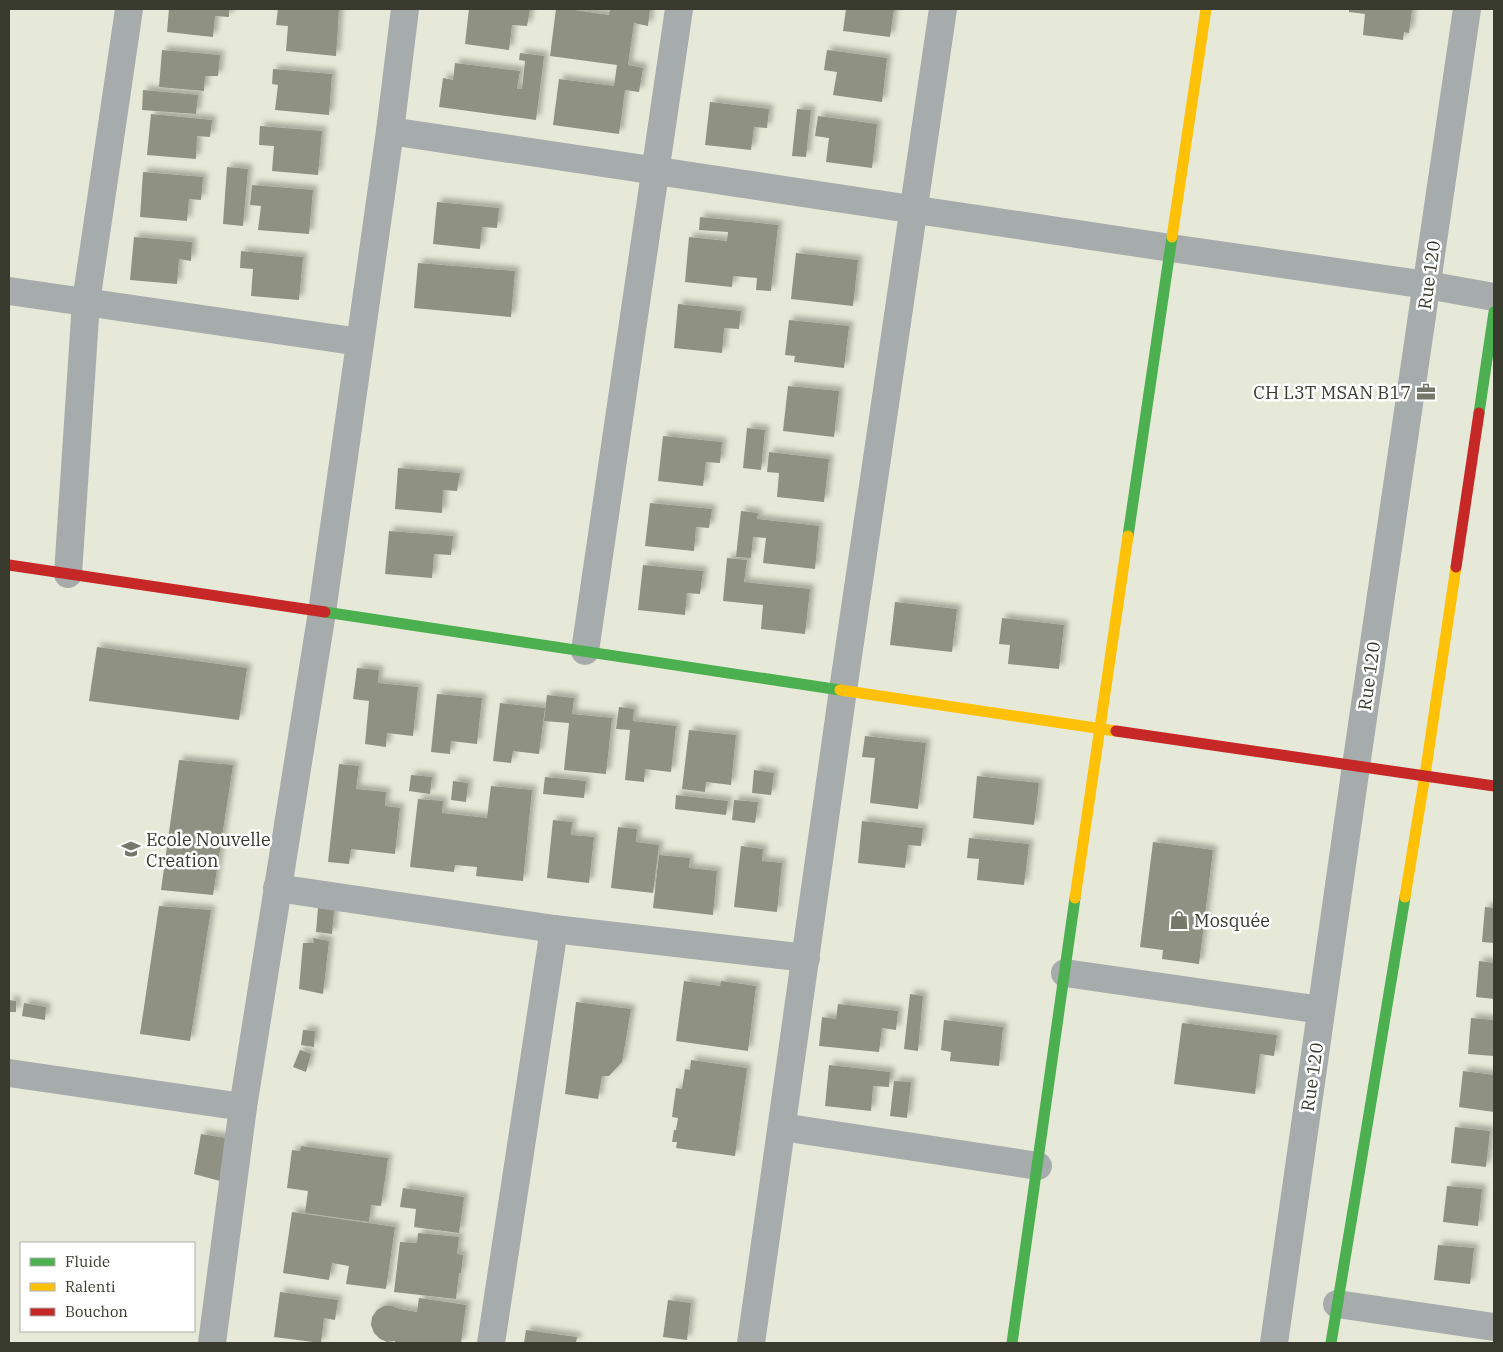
<svg xmlns="http://www.w3.org/2000/svg" width="1503" height="1352" font-family="'IBM Plex Serif',serif">
  <style>
    .building { fill: #8f9183; filter: url(#shadow) }
    .lines { fill: none; stroke-linecap: round; stroke-linejoin: round }
    .street { stroke: #a6acac; stroke-width: 28 }
    .fast { stroke: #4caf50; stroke-width: 11 }
    .slow { stroke: #ffc107; stroke-width: 11 }
    .jam { stroke: #c62828; stroke-width: 11 }
    .labels { text-anchor: middle; dominant-baseline: central; stroke-width: 5; stroke-linejoin: round; paint-order: stroke }
    .street-label { font-size: 18px; fill: #383a2d; stroke: #fff }
    .poi-label { font-size: 18px; fill: #383a2d; stroke: #fff; text-anchor: start }
  </style>
  <defs>
    <filter id="shadow"><feDropShadow dx="4.5" dy="-4.5" stdDeviation="2.5" flood-color="#0004"/></filter>
  </defs>
  <rect width="100%" height="100%" fill="#e6e9d7"/>
  <g class="building">
    <polygon points="169,9 229,9 229,17 215,16 213,37 167,32"/>
    <polygon points="278,9 339,10 336,56 286,51 288,26 276,25"/>
    <polygon points="469,9 530,9 527,26 512,25 509,50 465,44"/>
    <polygon points="556,9 574,9 574,10 609,15 610,9 650,9 648,26 634,23 628,65 643,68 639,92 625,90 619,134 553,125 559,79 614,86 617,65 550,56"/>
    <polygon points="846,9 894,9 890,37 843,31"/>
    <polygon points="1349,9 1412,9 1409,33 1404,32 1403,40 1363,35 1365,14 1349,12"/>
    <polygon points="162,50 220,55 218,76 205,76 204,91 159,87"/>
    <polygon points="827,50 887,58 882,102 833,95 837,72 824,70"/>
    <polygon points="520,53 544,56 536,120 439,107 443,78 453,80 455,63 520,71 517,89 522,89 525,61 519,60"/>
    <polygon points="273,69 332,74 329,115 275,110 278,85 272,84"/>
    <polygon points="143,90 198,95 196,114 142,110"/>
    <polygon points="710,102 769,109 767,128 754,127 751,150 705,145"/>
    <polygon points="797,109 811,110 806,157 792,156"/>
    <polygon points="151,114 212,120 210,137 197,136 196,159 147,155"/>
    <polygon points="818,116 877,124 872,168 826,162 829,138 815,136"/>
    <polygon points="260,126 322,131 318,175 272,171 274,146 259,145"/>
    <polygon points="227,167 248,169 243,226 223,224"/>
    <polygon points="143,172 203,177 201,200 189,199 187,221 140,217"/>
    <polygon points="252,185 313,190 309,234 258,230 261,206 250,205"/>
    <polygon points="437,202 499,208 497,228 482,227 480,249 433,244"/>
    <polygon points="700,217 778,225 771,291 756,290 757,278 733,276 732,287 685,282 689,237 727,241 728,232 699,230"/>
    <polygon points="134,237 192,242 191,261 179,259 177,284 130,280"/>
    <polygon points="241,251 303,257 299,300 251,296 253,269 240,268"/>
    <polygon points="796,253 858,260 853,306 791,299"/>
    <polygon points="418,263 515,271 511,317 414,308"/>
    <polygon points="678,304 741,311 739,329 724,328 722,353 674,348"/>
    <polygon points="789,320 849,326 844,368 794,362 795,356 785,355"/>
    <polygon points="788,386 839,391 834,437 783,431"/>
    <polygon points="747,428 765,430 761,470 743,468"/>
    <polygon points="663,436 722,442 720,463 706,462 703,486 658,481"/>
    <polygon points="769,452 829,459 824,502 777,497 779,473 767,472"/>
    <polygon points="398,468 460,473 457,491 443,490 442,513 395,509"/>
    <polygon points="650,503 712,509 709,528 696,527 694,551 645,546"/>
    <polygon points="741,511 758,513 757,519 819,526 815,569 763,563 766,538 753,537 751,558 736,557"/>
    <polygon points="389,531 453,536 451,555 434,554 432,578 385,574"/>
    <polygon points="727,558 747,560 744,582 810,589 805,634 761,629 763,605 723,601"/>
    <polygon points="643,565 703,571 700,594 687,593 685,615 638,610"/>
    <polygon points="895,602 957,609 952,652 890,645"/>
    <polygon points="1002,618 1064,625 1059,669 1008,664 1010,645 999,644"/>
    <polygon points="97,647 247,668 239,720 89,701"/>
    <polygon points="357,668 379,670 378,683 418,687 413,736 387,733 386,747 365,744 369,701 353,699"/>
    <polygon points="437,694 482,698 477,744 451,741 450,754 431,752"/>
    <polygon points="547,695 574,698 572,714 612,718 606,774 564,770 569,723 544,721"/>
    <polygon points="500,703 545,708 539,754 513,751 511,763 493,761"/>
    <polygon points="619,707 634,709 633,721 676,726 671,772 645,769 644,782 625,780 630,730 616,729"/>
    <polygon points="689,730 736,735 731,785 706,782 705,792 682,789"/>
    <polygon points="865,736 926,743 918,809 870,803 875,758 862,757"/>
    <polygon points="179,760 233,765 213,895 161,890"/>
    <polygon points="339,764 359,766 356,789 386,792 385,806 400,808 395,854 351,849 349,864 328,862"/>
    <polygon points="754,770 774,773 771,795 752,793"/>
    <polygon points="411,775 432,777 430,794 409,791"/>
    <polygon points="977,776 1039,783 1034,825 973,818"/>
    <polygon points="545,777 586,781 584,798 543,794"/>
    <polygon points="453,781 468,783 466,802 451,800"/>
    <polygon points="491,786 532,790 523,881 476,876 477,867 455,865 454,872 410,867 418,799 443,801 442,813 487,818"/>
    <polygon points="676,795 728,801 726,815 675,809"/>
    <polygon points="734,800 758,802 755,823 732,820"/>
    <polygon points="553,820 572,822 571,835 594,837 589,883 547,878"/>
    <polygon points="862,821 923,828 921,846 908,845 905,868 858,863"/>
    <polygon points="618,827 637,829 636,842 659,845 653,893 611,888"/>
    <polygon points="969,838 1029,844 1024,885 977,880 979,859 967,858"/>
    <polygon points="1153,842 1213,850 1199,964 1162,959 1163,950 1140,947"/>
    <polygon points="741,846 763,849 762,861 782,863 777,912 734,907"/>
    <polygon points="659,855 690,858 689,868 717,871 713,915 653,908"/>
    <polygon points="159,906 211,910 190,1041 140,1034"/>
    <polygon points="1485,907 1494,908 1494,943 1482,942"/>
    <polygon points="318,908 334,910 332,934 316,932"/>
    <polygon points="313,938 329,941 323,994 299,989 303,943 314,943"/>
    <polygon points="1479,961 1494,963 1494,999 1476,997"/>
    <polygon points="684,981 720,986 721,981 756,986 748,1051 676,1041"/>
    <polygon points="910,994 923,996 918,1051 904,1049"/>
    <polygon points="9,1000 16,1001 16,1012 9,1012"/>
    <polygon points="576,1002 631,1009 622,1062 609,1076 602,1076 598,1099 565,1094"/>
    <polygon points="24,1003 46,1007 45,1020 22,1016"/>
    <polygon points="838,1004 898,1011 896,1030 882,1028 879,1052 819,1046 822,1017 836,1019"/>
    <polygon points="1471,1018 1494,1020 1494,1056 1468,1054"/>
    <polygon points="944,1020 1003,1027 999,1066 950,1061 951,1052 941,1050"/>
    <polygon points="1182,1023 1277,1035 1274,1056 1260,1054 1255,1094 1174,1084"/>
    <polygon points="303,1030 315,1031 314,1047 301,1045"/>
    <polygon points="300,1050 311,1054 306,1072 293,1067"/>
    <polygon points="691,1060 747,1068 735,1156 676,1148 677,1142 672,1142 674,1130 676,1130 678,1118 672,1117 676,1088 682,1089 685,1069 690,1070"/>
    <polygon points="829,1065 890,1072 889,1087 873,1086 871,1111 825,1106"/>
    <polygon points="1463,1071 1494,1075 1494,1112 1459,1107"/>
    <polygon points="894,1081 911,1082 907,1118 890,1116"/>
    <polygon points="1455,1127 1490,1131 1486,1167 1451,1163"/>
    <polygon points="201,1134 226,1138 220,1181 194,1174"/>
    <polygon points="301,1146 388,1158 381,1206 371,1205 369,1222 305,1213 308,1191 287,1188 292,1150 300,1151"/>
    <polygon points="1447,1186 1482,1189 1478,1226 1443,1222"/>
    <polygon points="403,1188 464,1197 459,1233 414,1227 416,1209 400,1207"/>
    <polygon points="292,1212 395,1227 386,1289 346,1284 349,1266 332,1263 329,1280 283,1273"/>
    <polygon points="418,1233 459,1237 457,1254 463,1255 461,1273 459,1273 456,1299 394,1292 400,1242 417,1243"/>
    <polygon points="1438,1245 1474,1248 1470,1284 1434,1280"/>
    <polygon points="280,1292 338,1300 335,1320 324,1318 321,1343 274,1337"/>
    <polygon points="419,1298 466,1305 461,1343 395,1343 395,1341 387,1342 380,1339 374,1333 371,1325 372,1317 377,1310 384,1306 392,1306 400,1309 417,1312"/>
    <polygon points="668,1300 691,1303 687,1340 663,1337"/>
    <polygon points="526,1330 577,1337 576,1343 524,1343"/>
  </g>
  <g class="lines">
    <g class="street">
      <polyline points="390,131 1171,248 1427,285 1494,297"/>
      <polyline points="9,291 360,342"/>
      <polyline points="68,574 86,302 129,9"/>
      <polyline points="585,651 679,9"/>
      <polyline points="277,888 554,929 806,958"/>
      <polyline points="1065,973 1321,1010"/>
      <polyline points="9,1073 243,1107"/>
      <polyline points="782,1127 1038,1166"/>
      <polyline points="1337,1304 1494,1327"/>
      <polyline points="212,1343 243,1107 322,612 390,131 405,9"/>
      <polyline points="491,1343 554,929"/>
      <polyline points="751,1343 843,690 943,9"/>
      <polyline points="1274,1343 1356,766 1467,9"/>
    </g>
    <g class="fast">
      <polyline points="1479,413 1494,312"/>
      <polyline points="1128,536 1172,237"/>
      <polyline points="325,612 840,690"/>
      <polyline points="1012,1343 1075,898"/>
      <polyline points="1331,1343 1405,897"/>
    </g>
    <g class="slow">
      <polyline points="1172,237 1206,9"/>
      <polyline points="840,690 1116,731"/>
      <polyline points="1405,897 1425,775 1456,567"/>
      <polyline points="1075,898 1128,536"/>
    </g>
    <g class="jam">
      <polyline points="9,565 325,612"/>
      <polyline points="1456,567 1479,413"/>
      <polyline points="1116,731 1494,786"/>
    </g>
  </g>
  <defs>
    <g id="office-bare" transform="scale(1.5)"><path d="M-6-3h4V-5.5h4V-3h4V5H-6ZM-1-4.5V-3h2v-1.5ZM-6 0V1H6V0Z" fill="#757768" stroke="#fff" stroke-width="2.5" paint-order="stroke"/></g>
    <g id="school-bare" transform="scale(1.5)"><path d="M0-5L7-2L0 1L-7-2ZM-4 1L0 2.5L4 1V4Q0 6-4 4Z" fill="#757768" stroke="#fff" stroke-width="2.5" paint-order="stroke"/></g>
    <g id="shop-bare" transform="scale(1.5)"><path d="M-5-2.5h2.3a2.7 3.5 0 0 1 5.4 0H5L5.5 6h-11ZM-1.5-2.5h3a1.5 2.3 0 0 0-3 0Z" fill="#757768" stroke="#fff" stroke-width="2.5" paint-order="stroke"/></g>
  </defs>
  <g fill-rule="evenodd">
    <use href="#office-bare" x="1426" y="392"/>
    <use href="#school-bare" x="131" y="849"/>
    <use href="#shop-bare" x="1179" y="920"/>
  </g>
  <g class="labels">
    <g class="street-label">
      <text transform="translate(1429 275) rotate(-82)">Rue 120</text>
      <text transform="translate(1369 676) rotate(-82)">Rue 120</text>
      <text transform="translate(1312 1077) rotate(-82)">Rue 120</text>
    </g>
    <g class="poi-label">
      <text x="1411" y="392" text-anchor="end">CH L3T MSAN B17</text>
      <text x="146" y="839">Ecole Nouvelle<tspan x="146" dy="21">Creation</tspan></text>
      <text x="1194" y="920">Mosquée</text>
    </g>
  </g>
  <rect width="1503" height="1352" fill="none" stroke="#383a2d" stroke-width="20"/>
  <rect x="20" y="1242" width="175" height="90" fill="#ffffff" stroke="#afb0ab"/>
  <rect x="30" y="1258" width="25" height="8" fill="#4caf50" stroke="#afb0ab"/>
  <text x="65" y="1267" font-size="15" fill="#383a2d">Fluide</text>
  <rect x="30" y="1283" width="25" height="8" fill="#ffc107" stroke="#afb0ab"/>
  <text x="65" y="1292" font-size="15" fill="#383a2d">Ralenti</text>
  <rect x="30" y="1308" width="25" height="8" fill="#c62828" stroke="#afb0ab"/>
  <text x="65" y="1317" font-size="15" fill="#383a2d">Bouchon</text>
</svg>
